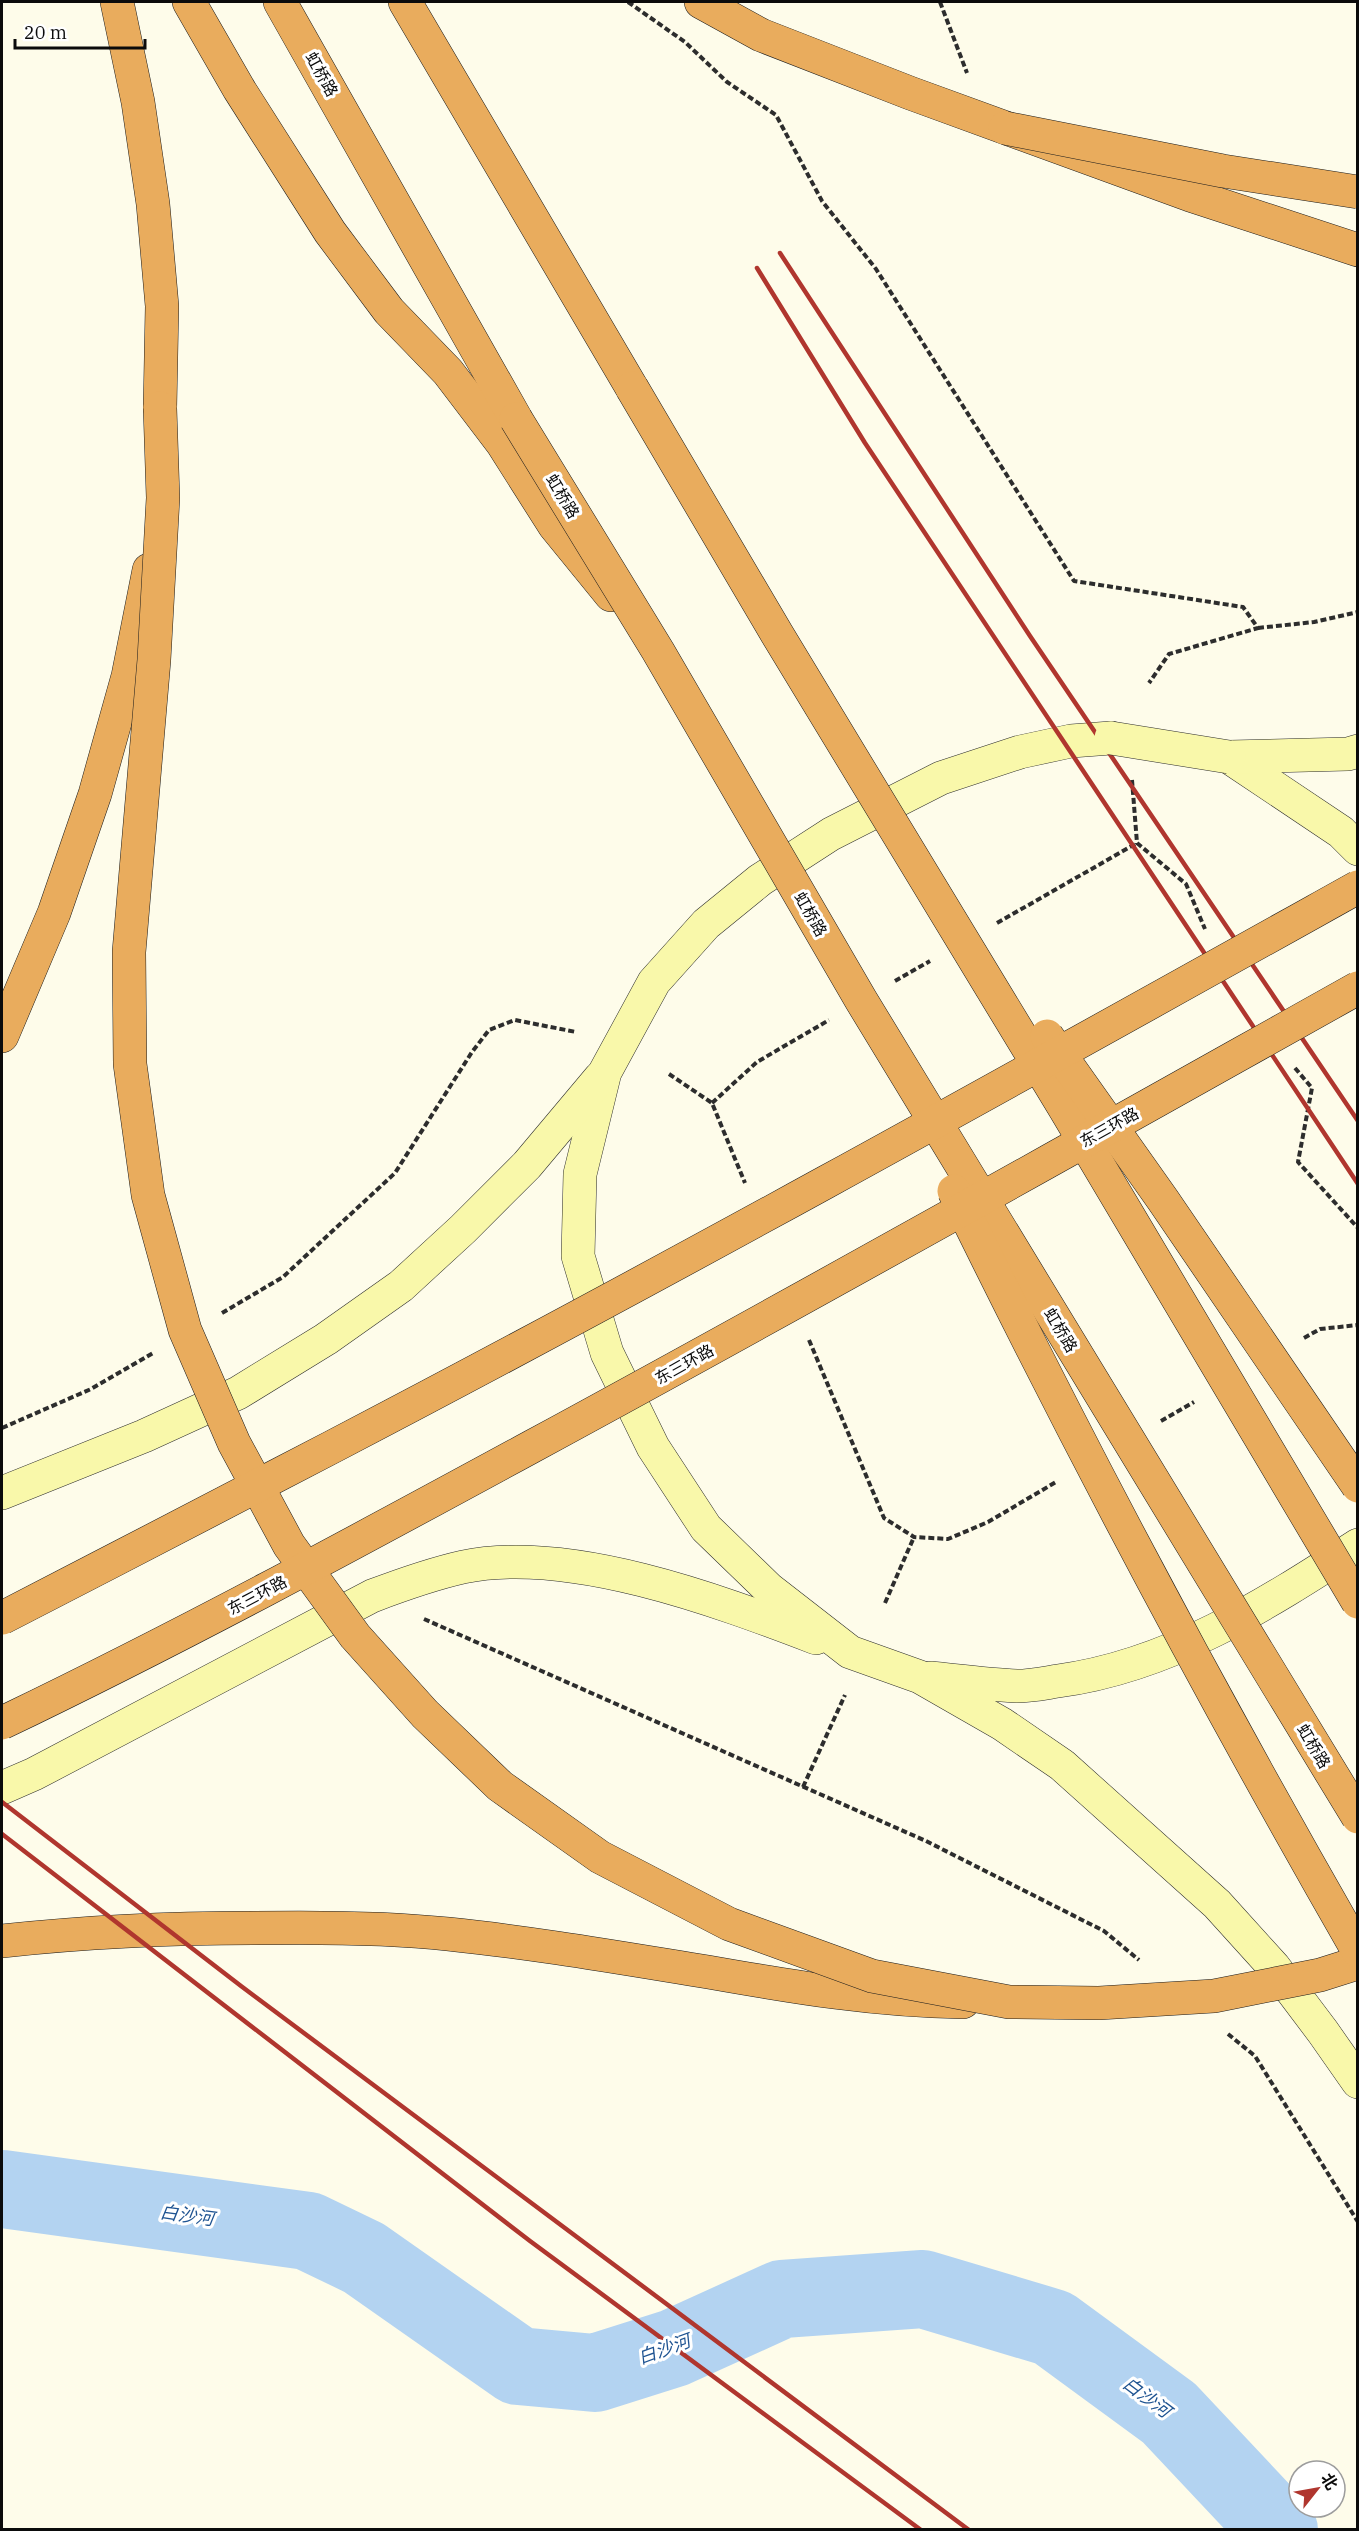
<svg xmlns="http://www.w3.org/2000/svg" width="1359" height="2531" font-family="'IBM Plex Serif','Noto Sans SC',serif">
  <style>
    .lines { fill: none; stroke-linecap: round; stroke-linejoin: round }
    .river { stroke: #b3d3f1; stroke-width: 78 }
    .secondary-casing { stroke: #2d2d2d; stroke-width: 34 }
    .highway-casing { stroke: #1c1c1c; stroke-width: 34 }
    .path { stroke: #2d2d2d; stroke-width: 4; stroke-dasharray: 6 3; stroke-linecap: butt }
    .secondary { stroke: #f9f8aa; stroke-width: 33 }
    .highway { stroke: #e9ac5d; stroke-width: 33 }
    .rail { stroke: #b0362e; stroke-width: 4.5 }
    .secondary-bridge-casing { stroke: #2d2d2d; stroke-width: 34; stroke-linecap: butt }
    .highway-bridge-casing { stroke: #1c1c1c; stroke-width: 34; stroke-linecap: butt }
    .secondary-bridge { stroke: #f9f8aa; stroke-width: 33 }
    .highway-bridge { stroke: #e9ac5d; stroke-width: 33 }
    .labels { text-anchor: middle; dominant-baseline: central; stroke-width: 6; stroke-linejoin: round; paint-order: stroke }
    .street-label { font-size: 16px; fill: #0b0b0b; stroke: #fff }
    .water-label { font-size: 18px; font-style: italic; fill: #1f5492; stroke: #fff }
  </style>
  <rect width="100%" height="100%" fill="#fefcea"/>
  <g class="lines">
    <polyline class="river" points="2,2189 308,2231 364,2258 518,2366 595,2373 674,2348 782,2299 923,2289 1053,2328 1169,2413 1279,2530"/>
    <g class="secondary-casing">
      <g id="secondary">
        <polyline points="1111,738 1071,741 1020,752 941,778 831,834 760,880 706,924 654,982 605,1072 580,1174 578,1256 607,1353 653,1447 706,1528 769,1589 850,1652 920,1677 1002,1724 1062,1765 1217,1904 1274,1967 1323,2032 1358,2082"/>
        <polyline points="1229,757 1341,832 1358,849"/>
        <polyline points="1229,757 1348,754 1358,751"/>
        <polyline points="2,1493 144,1436 238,1393 326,1339 401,1286 463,1229 527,1165 600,1078"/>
        <path d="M931,1678C960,1681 989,1685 1017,1686C1031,1686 1045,1683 1058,1681C1170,1666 1265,1605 1358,1545"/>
        <path d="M2,1788L34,1774L372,1596C401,1585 432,1574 463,1567C569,1545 717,1600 816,1638"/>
      </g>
    </g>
    <g class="highway-casing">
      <g id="highway">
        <polyline points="117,2 138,102 153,204 162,306 160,408"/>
        <polyline points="189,2 239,89 330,232 389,311 448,372 502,443 554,525 611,595"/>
        <polyline points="280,2 516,419"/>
        <polyline points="405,2 632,388"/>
        <polyline points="701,2 761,35 910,93 1190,195 1358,250"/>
        <polyline points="2,1036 54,913 95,794 128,676 149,570"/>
        <path d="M2,1941C85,1932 170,1928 254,1928C318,1927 384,1927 448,1934C535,1943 621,1958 708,1972C793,1987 876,2001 963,2002"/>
      </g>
    </g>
    <g class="path">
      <polyline points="628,2 685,42 727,82 776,115 822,201 876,269 1074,581 1243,607 1258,628 1169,654 1149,683"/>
      <polyline points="940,2 967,73"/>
      <polyline points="1258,628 1314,622 1358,612"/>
      <polyline points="1132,780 1137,843 1186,884 1205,929"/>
      <polyline points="997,923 1137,843"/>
      <polyline points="895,981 930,961"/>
      <polyline points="1295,1068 1312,1088 1298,1162 1358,1228"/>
      <polyline points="669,1074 712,1103 745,1183"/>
      <polyline points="712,1103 757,1062 829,1020"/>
      <polyline points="222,1313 283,1277 395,1173 472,1052 489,1030 515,1020 576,1032"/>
      <polyline points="1304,1338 1320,1329 1358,1325"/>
      <polyline points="809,1340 884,1518 914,1537 948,1539 988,1522 1056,1482"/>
      <polyline points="1161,1421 1194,1402"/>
      <polyline points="2,1428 91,1389 153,1353"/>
      <polyline points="885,1603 914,1537"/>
      <polyline points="424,1619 926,1841 1104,1931 1139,1960"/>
      <polyline points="803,1787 845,1695"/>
      <polyline points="1228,2034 1255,2056 1358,2222"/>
    </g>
    <use href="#secondary" class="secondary"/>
    <use href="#highway" class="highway"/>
    <g class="rail">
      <polyline points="780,253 1030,636 1358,1121"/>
      <polyline points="757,268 865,443 1358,1184"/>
      <polyline points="2,1802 241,1986 969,2530"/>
      <polyline points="2,1834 530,2241 921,2530"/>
    </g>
    <g class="secondary-bridge-casing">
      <polyline id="secondary-bridge" points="1111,738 1229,757"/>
    </g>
    <g class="highway-bridge-casing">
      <g id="highway-bridge">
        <polyline points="1005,128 1223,171 1358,192"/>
        <polyline points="632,388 777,634 1065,1109 1358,1602"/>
        <polyline points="160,408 163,498 154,660 129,952 130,1064 148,1195 185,1330 234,1443 289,1545 355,1636 425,1714 500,1786 600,1857 729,1924 872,1976 1009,2002 1099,2003 1214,1996 1320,1975 1358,1963"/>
        <polyline points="516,419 658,651 861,1000 1358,1817"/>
        <polyline points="1047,1036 1163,1200 1358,1486"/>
        <path d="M954,1191C1080,1449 1215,1702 1358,1951"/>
        <path d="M2,1618C112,1561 222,1505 332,1447C677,1267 1017,1077 1358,887"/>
        <path d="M2,1723C181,1637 356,1542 531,1447C808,1297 1083,1142 1358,988"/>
      </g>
    </g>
    <use href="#secondary-bridge" class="secondary-bridge"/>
    <use href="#highway-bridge" class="highway-bridge"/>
  </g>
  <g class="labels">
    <g class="street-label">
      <text transform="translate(322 74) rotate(61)">虹桥路</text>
      <text transform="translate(563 496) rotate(59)">虹桥路</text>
      <text transform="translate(811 914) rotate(60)">虹桥路</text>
      <text transform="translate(1109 1127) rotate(-29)">东三环路</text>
      <text transform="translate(1061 1330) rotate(59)">虹桥路</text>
      <text transform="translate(684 1364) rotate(-29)">东三环路</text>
      <text transform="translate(257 1595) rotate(-28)">东三环路</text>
      <text transform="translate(1314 1746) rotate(59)">虹桥路</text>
    </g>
    <g class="water-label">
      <text transform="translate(187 2215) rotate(8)">白沙河</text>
      <text transform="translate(664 2349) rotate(-20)">白沙河</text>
      <text transform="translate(1147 2397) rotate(37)">白沙河</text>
    </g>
  </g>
  <rect width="1359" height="2531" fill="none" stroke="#0b0b0b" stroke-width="6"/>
  <g transform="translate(1317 2489) rotate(59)"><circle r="28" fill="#ffffff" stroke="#9d9d9d" stroke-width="1.5"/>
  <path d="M0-4.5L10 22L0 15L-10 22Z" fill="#b0362e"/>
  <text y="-9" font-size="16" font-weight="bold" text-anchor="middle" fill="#0b0b0b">北</text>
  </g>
  <path d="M15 39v9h130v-9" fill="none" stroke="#0b0b0b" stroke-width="3"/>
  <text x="24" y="39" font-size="18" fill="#0b0b0b" stroke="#ffffff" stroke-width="4.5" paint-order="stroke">20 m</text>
</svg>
